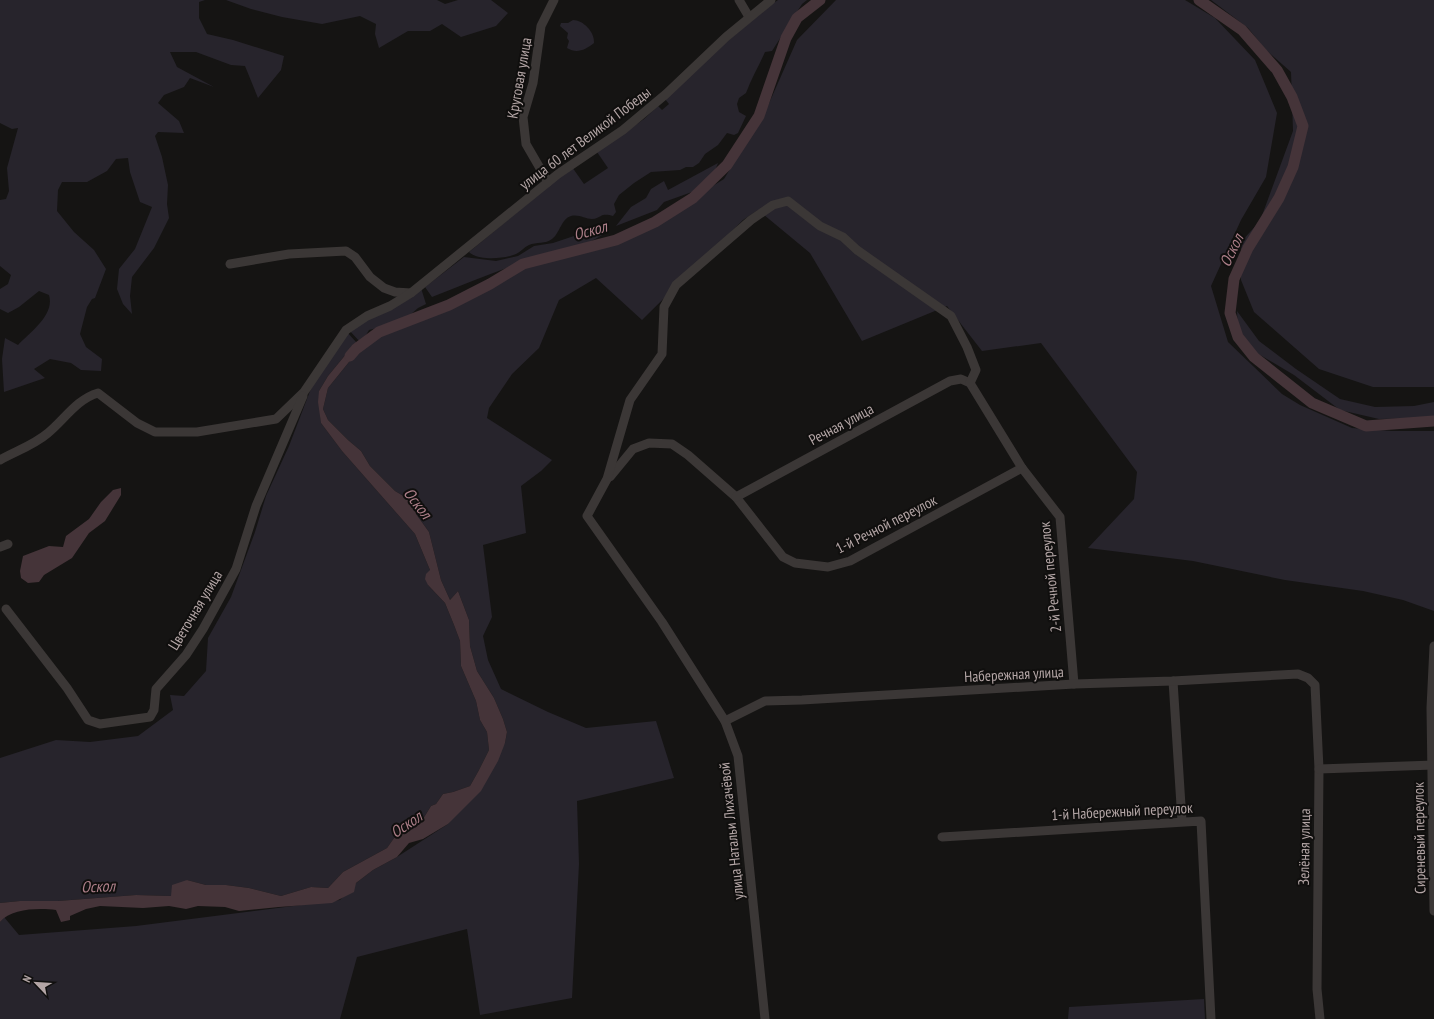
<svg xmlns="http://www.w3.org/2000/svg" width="1434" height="1019" font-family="'PT Sans Narrow',sans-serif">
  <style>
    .green { fill: #27242c }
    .water { fill: #453439 }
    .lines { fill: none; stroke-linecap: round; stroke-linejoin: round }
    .river { stroke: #453439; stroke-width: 11 }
    .minor { stroke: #3b3736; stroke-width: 9 }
    .labels { text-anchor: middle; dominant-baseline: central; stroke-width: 4; stroke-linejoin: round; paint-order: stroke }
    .street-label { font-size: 15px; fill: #b4a6a6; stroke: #100f0e }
    .water-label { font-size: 16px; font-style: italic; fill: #ad7f89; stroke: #100f0e }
  </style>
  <rect width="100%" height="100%" fill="#151413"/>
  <g class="green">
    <path d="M0,0H205L199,2V18L207,34L233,40L284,56L281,70L258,98L245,66L231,65L196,52H170L177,67L214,87L190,78L184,87L164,95L158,103L179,121L184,133L158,132L155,136L162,157L168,185L167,204L169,218L154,248L132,277L130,296L132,314L123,304L117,289L119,269L135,249L152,207L140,202L130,172L128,158L116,159L107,171L87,182H62L58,190L57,211L74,232L94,250L106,269L95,298L92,299L87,307L80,334L86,347L102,359L101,371L81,370L71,363L50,359L34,369L45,378L4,392L2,359L5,338L18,345C30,332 55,315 49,295L39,291L19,307L8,313L0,309V289L8,284L11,275L0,266V200L6,199L9,191L7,168L18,128L12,129L0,123Z"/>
    <polygon points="226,0 437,0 445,4 458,0 491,0 508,13 496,26 461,37 442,24 430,31 408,31 379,48 375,34 376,24 360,16 322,24 282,17 251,9"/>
    <path d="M778,0H807L802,4L772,51L765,52C759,66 751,79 746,93L739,98L737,104L739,112L746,116L738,133L734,135L727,133L718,145L705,154L699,163L693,167H686L680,170L651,172L634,183L619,195L614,204L616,212L613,216C609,215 604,214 601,216C598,217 596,219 592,219C585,219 579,214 571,216C561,219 560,233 552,239C546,244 536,242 529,245C524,247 521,252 516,254C505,259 478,261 469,252L572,167L584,184L608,168L597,152L644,119L658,106L662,110L669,104L665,99L717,50L768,7Z"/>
    <polygon points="836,0 1185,0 1215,18 1255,60 1277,113 1266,177 1241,220 1211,286 1228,342 1282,394 1300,405 1352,428 1392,431 1434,431 1434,611 1403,600 1363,591 1285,580 1193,561 1088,548 1134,499 1137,472 1041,343 982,351 947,306 862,341 810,253 758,210 743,220 642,320 596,278 559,300 539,348 512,374 489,408 487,418 552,460 541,471 521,486 526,533 483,545 492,617 483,636 488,660 501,689 548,712 586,728 656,721 674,778 577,801 579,864 572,998 480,1015 467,929 357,957 340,1019 0,1019 0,922 4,917 19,935 136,926 340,900 356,883 373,870 397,857 448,824 505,743 507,732 503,719 494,698 477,671 470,646 469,620 458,591 450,600 441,580 429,532 416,514 417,504 395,491 370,466 361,451 348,440 328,420 323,409 328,388 349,362 363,350 379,332 449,305 490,284 523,264 616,240 655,222 724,179 766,110 797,40"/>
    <polygon points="1211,0 1434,0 1434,387 1373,387 1319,369 1254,312 1241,280 1241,242 1260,221 1293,131 1291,72 1266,50 1248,28"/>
    <path d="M573,20C583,20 595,32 594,43C585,50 577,54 567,48L569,41L567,38L568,33L560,26L561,23H568Z"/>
    <polygon points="718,163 714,173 703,181 692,192 664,202 657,210 616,226 631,207 646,198 651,189 664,181 668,190"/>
    <path d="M598,228H609C597,246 546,255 524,262C493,272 463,285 432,297L425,287L464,257L496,261L518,256L534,246L553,243Z"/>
    <polygon points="421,288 426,304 418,308 402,322 369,330 361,343 349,330"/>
    <polygon points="1237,311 1259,341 1296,369 1340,399 1375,407 1414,406 1434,402 1434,418 1379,419 1340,410 1294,375 1255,352 1238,329"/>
    <polygon points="347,332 356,342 328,376 319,391 321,423 342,451 415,534 430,570 428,585 445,603 454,625 460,641 461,666 476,701 480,720 487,732 489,750 479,770 470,786 453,792 443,794 436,804 431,806 423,819 414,825 399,831 387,848 343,872 328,888 311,887 281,896 249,888 226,885 206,885 187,880 171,896 136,895 58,901 20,901 0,903 0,758 56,740 90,742 138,736 173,710 170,695 184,696 206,671 208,638 231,597 255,532 266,496 289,446 315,378"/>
    <polygon points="1204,999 1205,1019 1068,1019 1069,1007"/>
  </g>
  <g class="water">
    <path d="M356,342L363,350L349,362L328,388L323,409L328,420L348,440L361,451L370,466L395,491L417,504L416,514L429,532L441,580L450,600L458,591L469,620L470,646L477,671L494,698L503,719L507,732L505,743L498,761L481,791L448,824L423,839L409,843L397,857L373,870L356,883L354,892L332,903L279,907L239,911L225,907L198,906L186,909L169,906L143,908L100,906L86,909L70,916V920L61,922L56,910C40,908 11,908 0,922V903L20,901H58L136,895L171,896L172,885L187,880L206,885H226L249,888L281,896L311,887L328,888L343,872L387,848L399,831L414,825L423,819L431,806L436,804L443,794L453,792L470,786L479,770L489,750L487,732L480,720L476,701L461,666L460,641L454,625L445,603L428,585L425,579L426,574L430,570L415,534L342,451L321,423L318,402L319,391L328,376Z"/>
    <polygon points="121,488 121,495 105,521 89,533 72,558 44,575 39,582 28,583 21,578 20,571 23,556 49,546 63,547 66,536 89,519 101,502 113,490"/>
  </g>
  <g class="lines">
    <g class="river">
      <polyline points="1199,0 1242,30 1277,70 1292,97 1303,126 1293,167 1279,198 1248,248 1234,279 1230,313 1238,337 1254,357 1312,403 1366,426 1434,421"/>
      <polyline points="350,356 356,349 379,332 449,305 490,284 523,264 616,240 655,222 693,198 727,165 759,116 786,38 797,18 820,0"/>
    </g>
    <g class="minor">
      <polyline points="739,0 749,17"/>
      <polyline points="548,182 526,144 523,117 533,83 541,26 554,0"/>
      <polyline points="230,264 289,254 346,251 355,257 370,277 384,288 395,292 411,293"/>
      <path d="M0,460C16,451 34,445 48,433C64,420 77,399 98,393L137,423L155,432H197L276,419L304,392L346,330L367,316L390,306L411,293L558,174L623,130L666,94L726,37L771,0"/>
      <polyline points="610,477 633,449 649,443 672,444 688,455 736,497 783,557 795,563 828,567 850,561 1022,468"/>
      <polyline points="736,497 950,381 961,379 970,383 1022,468 1060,517 1074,684"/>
      <polyline points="0,547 8,544"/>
      <polyline points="6,609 67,688 88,720 100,724 150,717 154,710 156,689 186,655 203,629 236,569 256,506 303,396"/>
      <polyline points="1434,646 1431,708 1434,911"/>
      <polyline points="1173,681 1182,821"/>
      <polyline points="725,721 765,701 802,700 1074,684 1173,681 1298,674 1308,678 1315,685 1319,769 1317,989 1320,1019"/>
      <polyline points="1319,769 1434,765"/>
      <polyline points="942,837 1201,821 1211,1019"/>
      <polyline points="765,1019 738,756 725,721 662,622 587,516 607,479 630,400 662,354 664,307 676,285 751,220 773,205 788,201 820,226 843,237 857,250 951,316 967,347 976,370 970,383"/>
    </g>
  </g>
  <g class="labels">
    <g class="street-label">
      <text transform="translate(519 78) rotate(-80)">Круговая улица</text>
      <text transform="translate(585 138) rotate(-37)">улица 60 лет Великой Победы</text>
      <text transform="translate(841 424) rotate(-28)">Речная улица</text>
      <text transform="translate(886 524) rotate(-27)">1-й Речной переулок</text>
      <text transform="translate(1050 577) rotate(-96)">2-й Речной переулок</text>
      <text transform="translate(195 610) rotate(-59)">Цветочная улица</text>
      <text transform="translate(1014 674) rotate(-3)">Набережная улица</text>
      <text transform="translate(1122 811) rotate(-3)">1-й Набережный переулок</text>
      <text transform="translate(731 831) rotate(-96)">улица Натальи Лихачёвой</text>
      <text transform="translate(1419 838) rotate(-91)">Сиреневый переулок</text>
      <text transform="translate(1304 847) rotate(-89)">Зелёная улица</text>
    </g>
    <g class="water-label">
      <text transform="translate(590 230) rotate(-15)">Оскол</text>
      <text transform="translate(1231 250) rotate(-64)">Оскол</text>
      <text transform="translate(418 503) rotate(52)">Оскол</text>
      <text transform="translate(406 824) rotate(-34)">Оскол</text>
      <text transform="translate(98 886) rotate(-2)">Оскол</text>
    </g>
  </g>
  <g transform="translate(36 983) rotate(295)" stroke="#100f0e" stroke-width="3" paint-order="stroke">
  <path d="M0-3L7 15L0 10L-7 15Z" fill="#b4a6a6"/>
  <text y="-6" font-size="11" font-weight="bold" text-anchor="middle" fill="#b4a6a6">N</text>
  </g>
</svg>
